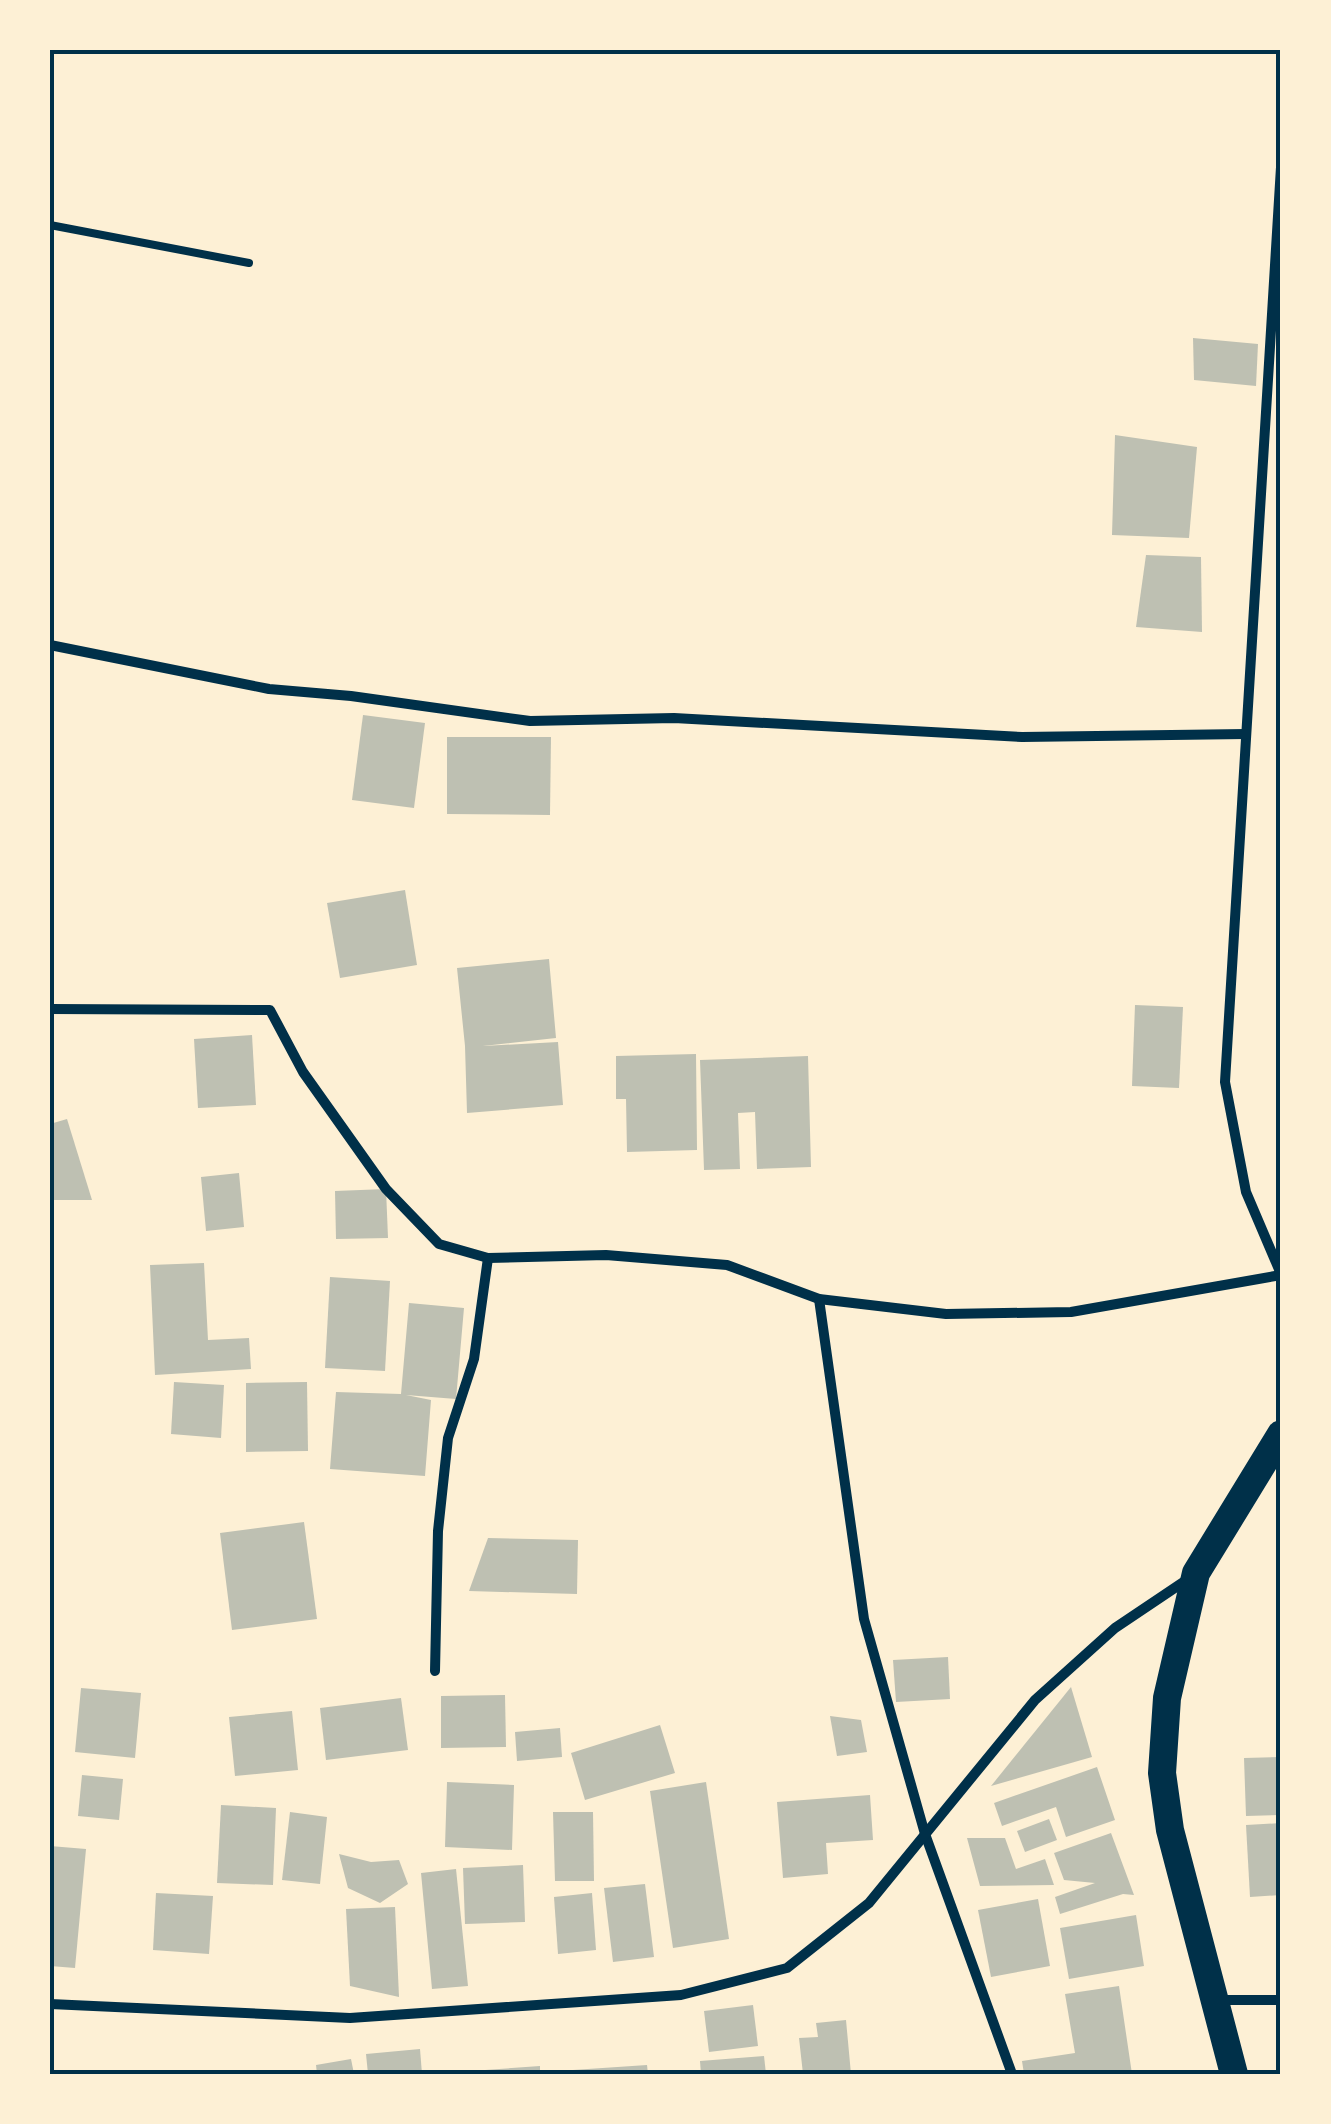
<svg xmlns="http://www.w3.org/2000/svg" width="1331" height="2124" font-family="Signika,sans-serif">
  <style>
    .building { fill: #bec0b2 }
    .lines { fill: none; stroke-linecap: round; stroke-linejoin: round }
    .service { stroke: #003049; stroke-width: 8 }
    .minor { stroke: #003049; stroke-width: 10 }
    .trunk { stroke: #003049; stroke-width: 28 }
    .neatline { fill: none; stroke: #003049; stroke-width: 4 }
  </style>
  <rect width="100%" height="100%" fill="#fdf0d5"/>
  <g class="building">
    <polygon points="1193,338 1258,344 1256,386 1194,380"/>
    <polygon points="1115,435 1197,447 1189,538 1112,535"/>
    <polygon points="1146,555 1201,557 1202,632 1136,627"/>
    <polygon points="363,715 425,723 414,808 352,800"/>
    <polygon points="447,737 551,737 550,815 447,814"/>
    <polygon points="405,890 417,965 340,978 327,903"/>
    <polygon points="549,959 556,1038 483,1046 558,1042 563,1105 467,1113 465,1046 457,968"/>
    <polygon points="1135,1005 1183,1007 1179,1088 1132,1086"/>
    <polygon points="252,1035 256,1105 198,1108 194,1039"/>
    <polygon points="696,1054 697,1150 627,1152 626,1099 616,1099 616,1056"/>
    <polygon points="808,1056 811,1167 757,1169 755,1112 738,1113 740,1169 704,1170 700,1060"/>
    <polygon points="67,1119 92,1200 50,1200 50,1124"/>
    <polygon points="239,1173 244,1227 206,1231 201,1177"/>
    <polygon points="386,1189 388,1238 336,1239 335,1191"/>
    <polygon points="204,1263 208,1340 249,1338 251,1369 155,1375 150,1265"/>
    <polygon points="330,1277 390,1281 385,1371 325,1368"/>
    <polygon points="409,1303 464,1308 456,1399 406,1395 431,1400 425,1476 330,1469 336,1392 401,1394"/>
    <polygon points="174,1382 224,1385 221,1438 171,1434"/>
    <polygon points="307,1382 308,1451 246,1452 246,1383"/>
    <polygon points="304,1522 317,1619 232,1630 220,1533"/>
    <polygon points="488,1538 578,1540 577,1594 469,1591"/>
    <polygon points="948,1657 950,1699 896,1702 893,1660"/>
    <polygon points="1071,1687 1092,1757 991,1786"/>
    <polygon points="81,1688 141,1693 135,1758 75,1752"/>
    <polygon points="505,1695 506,1747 441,1748 441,1696"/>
    <polygon points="401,1698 408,1750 326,1760 320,1708"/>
    <polygon points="292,1711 298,1770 235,1776 229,1717"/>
    <polygon points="830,1716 861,1720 867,1752 837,1756"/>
    <polygon points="660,1725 675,1773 585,1800 571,1753"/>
    <polygon points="560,1728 562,1757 517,1761 515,1732"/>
    <polygon points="1281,1757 1281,1815 1246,1816 1244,1758"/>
    <polygon points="1097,1767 1115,1820 1066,1837 1056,1807 1002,1826 994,1803"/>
    <polygon points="82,1775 123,1779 119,1820 78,1816"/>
    <polygon points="447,1782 514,1785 512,1850 445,1847"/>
    <polygon points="706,1782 729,1939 673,1948 650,1791"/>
    <polygon points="870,1795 873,1840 826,1843 828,1874 783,1878 777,1802"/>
    <polygon points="221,1805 276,1808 273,1885 217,1883"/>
    <polygon points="290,1812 327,1817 320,1884 282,1880"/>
    <polygon points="553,1812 593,1812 594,1881 555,1881"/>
    <polygon points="1049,1819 1057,1840 1025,1852 1017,1831"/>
    <polygon points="1281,1823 1281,1895 1250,1897 1246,1825"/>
    <polygon points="1111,1833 1134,1895 1123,1894 1060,1914 1055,1897 1095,1883 1064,1880 1054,1853"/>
    <polygon points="967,1838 1005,1838 1016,1869 1045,1859 1054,1885 980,1886"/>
    <polygon points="50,1846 86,1849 75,1968 50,1966"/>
    <polygon points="339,1854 371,1862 399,1860 408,1884 380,1903 348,1888"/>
    <polygon points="523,1865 525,1922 465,1924 463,1868"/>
    <polygon points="456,1869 468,1986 432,1989 421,1873"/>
    <polygon points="645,1884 654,1957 613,1962 604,1888"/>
    <polygon points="156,1893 213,1896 209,1954 153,1950"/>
    <polygon points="592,1893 596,1950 558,1954 554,1897"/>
    <polygon points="1038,1899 1050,1966 991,1977 978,1910"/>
    <polygon points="395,1907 399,1997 350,1986 346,1909"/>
    <polygon points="1136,1915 1144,1966 1069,1979 1060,1928"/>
    <polygon points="1119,1986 1132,2074 1024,2074 1022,2061 1075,2053 1065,1994"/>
    <polygon points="753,2005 758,2046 709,2052 704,2011"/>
    <polygon points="846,2020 851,2074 803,2074 799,2038 818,2037 816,2023"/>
    <polygon points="420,2049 422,2074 368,2074 366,2054"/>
    <polygon points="764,2056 766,2074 701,2074 700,2061"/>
    <polygon points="351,2059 354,2074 317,2074 316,2065"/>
    <polygon points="647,2065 648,2074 558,2074 558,2071"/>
    <polygon points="540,2066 540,2074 485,2074 485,2070"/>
  </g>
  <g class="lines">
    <polyline class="service" points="50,225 249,263"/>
    <g class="minor">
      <polyline points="1281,167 1225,1082 1246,1192 1281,1274"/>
      <polyline points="50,645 269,689 351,696 530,721 674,718 1022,737 1246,734"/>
      <polyline points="50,1009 270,1010 303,1072 386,1189 439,1244 488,1258 606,1255 727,1265 819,1299 946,1314 1071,1312 1281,1275"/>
      <polyline points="819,1299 864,1619 925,1834 1012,2074"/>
      <polyline points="435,1671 438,1531 448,1438 474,1359 488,1258"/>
      <polyline points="1218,2000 1281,2000"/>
      <polyline points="50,2004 350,2018 681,1995 787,1968 869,1903 1035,1700 1115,1628 1188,1579"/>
    </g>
    <polyline class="trunk" points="1234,2074 1170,1830 1162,1773 1167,1698 1196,1573 1281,1434"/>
  </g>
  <rect width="1331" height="2124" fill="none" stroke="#fdf0d5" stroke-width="105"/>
  <rect x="52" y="52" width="1226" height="2020" class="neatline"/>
</svg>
